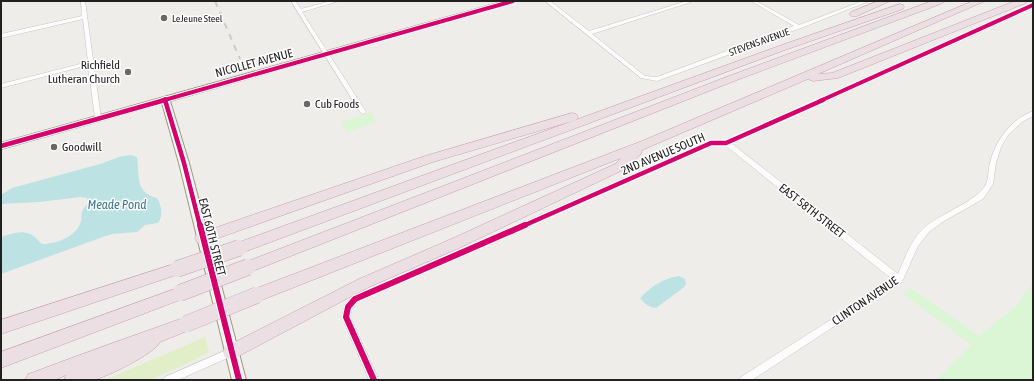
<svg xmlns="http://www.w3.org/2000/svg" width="1034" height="381" font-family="'Asap Condensed',sans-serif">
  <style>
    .grass { fill: #e2eec7 }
    .park { fill: #daf6d5 }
    .water { fill: #bce2e4 }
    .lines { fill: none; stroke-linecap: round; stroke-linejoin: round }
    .street-casing { stroke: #c6c5c4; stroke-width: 1 }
    .secondary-casing { stroke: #9b9980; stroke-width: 2 }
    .highway-casing { stroke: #c69fb1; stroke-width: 1 }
    .street { fill: #fdfcfc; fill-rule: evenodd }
    .secondary { fill: #f4f3ec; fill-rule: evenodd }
    .highway { fill: #ecdfe3; fill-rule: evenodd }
    .rail { stroke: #cbcbcb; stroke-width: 2; stroke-dasharray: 6 6; stroke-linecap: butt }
    .highway-bridge-casing { stroke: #c69fb1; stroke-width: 17; stroke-linecap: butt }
    .highway-bridge { stroke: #ecdfe3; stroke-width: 16 }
    .cycleway-far2-casing { stroke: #fff; stroke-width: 6 }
    .cycleway-far1-casing { stroke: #fff; stroke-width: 7 }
    .cycleway-casing { stroke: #fff; stroke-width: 8 }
    .cycleway-far2 { stroke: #d6006c; stroke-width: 4 }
    .cycleway-far1 { stroke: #d6006c; stroke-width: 4.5 }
    .cycleway { stroke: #d6006c; stroke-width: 6 }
    .poi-dot { fill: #696867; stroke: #fff; stroke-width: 1.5 }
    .labels { text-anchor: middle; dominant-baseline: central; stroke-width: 3; stroke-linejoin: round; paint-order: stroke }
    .far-poi-label { font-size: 10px; fill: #212121; stroke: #fff; text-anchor: start }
    .far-street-label { font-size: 10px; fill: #212121; stroke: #fff }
    .street-label { font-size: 12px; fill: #212121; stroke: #fff }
    .poi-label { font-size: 12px; fill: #212121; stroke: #fff; text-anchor: start }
    .water-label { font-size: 13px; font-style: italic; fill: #3c7797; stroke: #fff }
  </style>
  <rect width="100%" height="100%" fill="#efedea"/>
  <polygon class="grass" points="205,337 209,352 188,363 150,380 105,380"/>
  <g class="park">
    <polygon points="370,112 377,122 347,132 341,122"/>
    <polygon points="1033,283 1033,380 936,380 971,345 904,294 911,288 979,336 1017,305"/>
  </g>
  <g class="water">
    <path d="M130,155L137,157C140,175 134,192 157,198C162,206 163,216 158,223L145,225L137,232L112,234L100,238L1,274V237C10,234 23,229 32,235C36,237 39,242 42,244C55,244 74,238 80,224C82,220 81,216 82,212C84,206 89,205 87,198L81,197L39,202L1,204V195L12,188L100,164L119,157Z"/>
    <path d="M679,276L685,279L686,284L683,288L656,308C648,307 645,304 640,298C652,286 662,279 679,276Z"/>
  </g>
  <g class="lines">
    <g class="street-casing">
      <g id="street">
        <polygon points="81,1 85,1 101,118 98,120 95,118 88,65 1,88 1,84 88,62 83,19 1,38 1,34 82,16"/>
        <polygon points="291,1 295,1 301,9 331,1 339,1 302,12 366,112 365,113 363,114 360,112"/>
        <polygon points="545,1 550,1 589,31 687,1 694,1 592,34 645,76 657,77 794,26 751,1 756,1 799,25 863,1 869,1 801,28 657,81 641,78"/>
        <path d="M1033,4V7L731,143L898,274C905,258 911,239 925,227C940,214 979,200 986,184C989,178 988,169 990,163C995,141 1011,119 1033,111V116L1022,122L1008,135L1001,147L996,163L993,184L983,199L944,221L929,232L918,246L902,282L752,380H739L741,377L893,280L725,145H712L358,301L352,308L350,317L379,380H369L342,317L345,304L352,297L709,141H725Z"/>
        <polygon points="231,348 234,349 235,352 234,355 178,380 163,380 165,377"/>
      </g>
    </g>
    <g class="secondary-casing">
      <polygon id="secondary" points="505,1 516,1 170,101 189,163 246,380 232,380 179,163 162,103 1,149 1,143"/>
    </g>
    <g class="highway-casing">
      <g id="highway">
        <polygon points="878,1 890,1 857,16 851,16 849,14 851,12"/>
        <polygon points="932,1 944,1 943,3 737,80 253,271 248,273 243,271 241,267 243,263 729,76"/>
        <polygon points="973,1 985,1 818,74 832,73 1015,1 1027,1 1026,3 838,78 813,81 808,79 642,150 641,154 623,170 459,248 369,287 237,357 231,360 225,357 223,352 225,347 359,279 449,240 615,164 621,158 262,300 257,301 252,300 249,295 252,290 642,141"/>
        <polygon points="900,4 903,5 904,7 903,9 785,50 244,252 239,254 234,252 232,248 234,244 779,46"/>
        <polygon points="572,113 576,114 578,117 576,120 433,162 207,242 202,243 197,242 195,238 197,234 425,156"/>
        <polygon points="177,263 182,265 184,269 182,273 1,334 1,320"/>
        <polygon points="180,287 185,288 188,293 185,298 1,368 1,352"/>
        <path d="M186,317L192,319L194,324L192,329L160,342C154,354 107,377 93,380C84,381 73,380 64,380L66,375L55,380H25L28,374L34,372C84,353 135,335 186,317Z"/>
      </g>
    </g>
    <use href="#street" class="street"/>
    <use href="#secondary" class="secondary"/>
    <use href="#highway" class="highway"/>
    <polyline class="rail" points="215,1 240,59"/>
    <g class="highway-bridge-casing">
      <g id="highway-bridge">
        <polyline points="177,269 239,248"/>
        <polyline points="180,293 248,267"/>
        <polyline points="186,324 257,295"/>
      </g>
    </g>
    <use href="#highway-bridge" class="highway-bridge"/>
    <g class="cycleway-far2-casing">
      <g id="cycleway-far2">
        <polyline points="165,99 165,101"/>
        <polyline points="161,101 513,1"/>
        <polyline points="820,101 1033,5"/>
      </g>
    </g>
    <g class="cycleway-far1-casing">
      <g id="cycleway-far1">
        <polyline points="165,100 184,163 200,226"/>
        <polyline points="1,146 165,100"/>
        <polyline points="523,226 711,143 726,143 823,100"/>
      </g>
    </g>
    <g class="cycleway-casing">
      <g id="cycleway">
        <polyline points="200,225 239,380"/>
        <polyline points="374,380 346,317 348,307 355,299 525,225"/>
      </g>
    </g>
    <use href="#cycleway-far2" class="cycleway-far2"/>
    <use href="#cycleway-far1" class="cycleway-far1"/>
    <use href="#cycleway" class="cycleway"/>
  </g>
  <g class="poi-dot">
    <circle cx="164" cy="18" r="4"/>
    <circle cx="128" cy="72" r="4"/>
    <circle cx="307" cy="104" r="4"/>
    <circle cx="54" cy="147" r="4"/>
  </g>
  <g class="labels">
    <g class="far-poi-label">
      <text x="172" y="18">LeJeune Steel</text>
    </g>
    <g class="far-street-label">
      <text transform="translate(759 42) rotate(-20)">STEVENS AVENUE</text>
    </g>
    <g class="street-label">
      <text transform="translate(254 63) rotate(-15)">NICOLLET AVENUE</text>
      <text transform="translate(663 154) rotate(-23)">2ND AVENUE SOUTH</text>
      <text transform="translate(812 211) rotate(38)">EAST 58TH STREET</text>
      <text transform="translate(212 237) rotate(76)">EAST 60TH STREET</text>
      <text transform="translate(865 301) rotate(-34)">CLINTON AVENUE</text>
    </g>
    <g class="poi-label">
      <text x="120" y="65" text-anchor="end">Richfield<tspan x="120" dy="14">Lutheran Church</tspan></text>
      <text x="315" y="104">Cub Foods</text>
      <text x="62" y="147">Goodwill</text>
    </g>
    <g class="water-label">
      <text x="117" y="204">Meade Pond</text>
    </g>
  </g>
  <rect width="1034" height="381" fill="none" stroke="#212121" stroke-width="4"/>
</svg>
